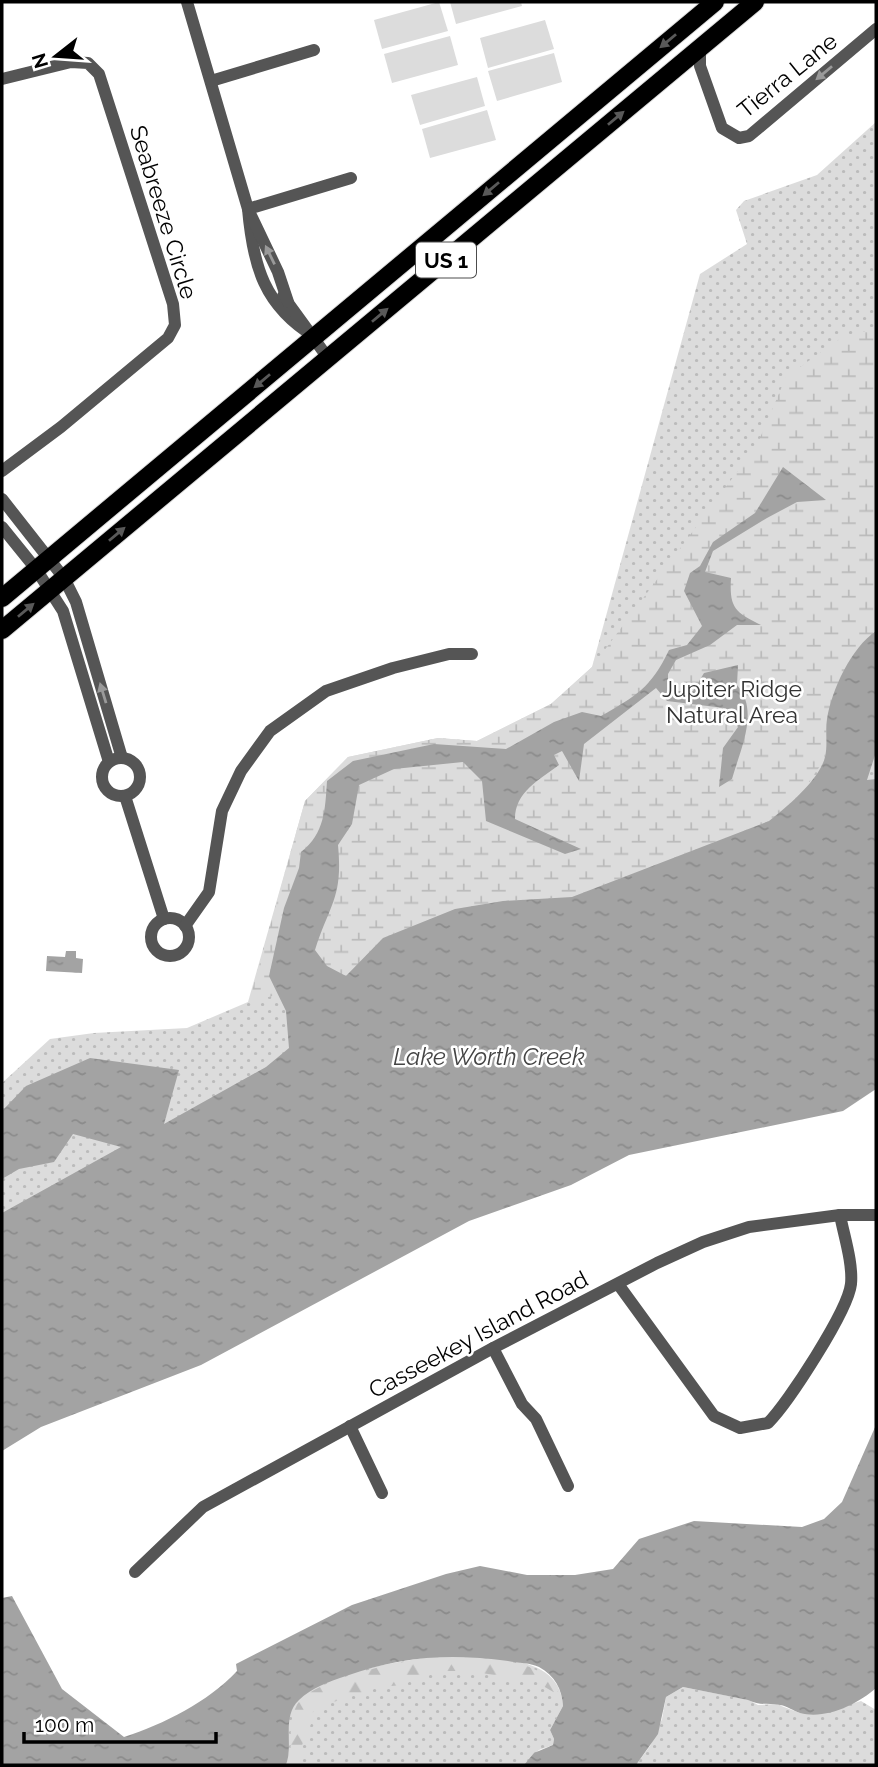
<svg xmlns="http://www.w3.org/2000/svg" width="878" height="1767" font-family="Raleway,sans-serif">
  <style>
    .grass { fill: url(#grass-dots) }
    .forest { fill: url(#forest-firs) }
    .wetland { fill: url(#wetland-marsh) }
    .garden { fill: #dcdcdc }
    .water { fill: url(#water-ripples) }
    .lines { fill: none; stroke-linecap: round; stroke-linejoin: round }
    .primary-casing { stroke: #dbdbdb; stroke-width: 20 }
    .minor { stroke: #555; stroke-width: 12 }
    .primary { stroke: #000; stroke-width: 18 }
    .oneway { fill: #595959 }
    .oneway2 { fill: #999 }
    .labels { text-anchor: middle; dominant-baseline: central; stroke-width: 5; stroke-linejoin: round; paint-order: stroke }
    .shield { fill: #fff; stroke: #4c4c4c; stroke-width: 2 }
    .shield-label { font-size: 21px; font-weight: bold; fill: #000 }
    .street-label { font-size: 23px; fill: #000; stroke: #fff }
    .park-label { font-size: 23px; fill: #333; stroke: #fff }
    .water-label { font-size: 24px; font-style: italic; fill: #444; stroke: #fff }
  </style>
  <defs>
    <pattern id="grass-dots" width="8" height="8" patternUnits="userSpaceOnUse" patternTransform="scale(1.75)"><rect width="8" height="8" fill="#dcdcdc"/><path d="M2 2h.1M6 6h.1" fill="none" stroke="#bbb" stroke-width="1.8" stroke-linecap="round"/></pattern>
    <pattern id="forest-firs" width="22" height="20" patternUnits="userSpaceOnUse" patternTransform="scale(1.75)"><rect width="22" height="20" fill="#dcdcdc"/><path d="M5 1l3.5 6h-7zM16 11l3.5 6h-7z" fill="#bbb"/></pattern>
    <pattern id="wetland-marsh" width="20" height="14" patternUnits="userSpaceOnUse" patternTransform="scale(1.75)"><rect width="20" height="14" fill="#dcdcdc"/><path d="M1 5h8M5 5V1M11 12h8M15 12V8" fill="none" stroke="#bbb"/></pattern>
    <pattern id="water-ripples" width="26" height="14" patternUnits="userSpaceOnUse" patternTransform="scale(1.75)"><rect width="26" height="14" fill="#a3a3a3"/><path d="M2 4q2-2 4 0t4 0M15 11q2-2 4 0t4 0" fill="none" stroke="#8b8b8b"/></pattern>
  </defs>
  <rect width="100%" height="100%" fill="#fff"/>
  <g class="grass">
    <polygon points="876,122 876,814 276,1072 2,1228 2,1083 50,1039 94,1033 187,1028 248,1002 305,801 348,757 438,738 477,741 551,704 592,667 700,274 747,244 736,210 744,201 817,175"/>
    <path d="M462,1655C500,1660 560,1656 563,1706L550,1730L554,1739L553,1745L539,1750L524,1765H286C292,1749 285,1730 290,1713C303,1671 425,1656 462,1655Z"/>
    <polygon points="683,1687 749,1700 758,1705 776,1704 800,1713 817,1714 861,1701 876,1710 876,1765 636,1765 650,1746 662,1719 666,1697"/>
  </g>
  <path class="forest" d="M431,1657C466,1656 543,1655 559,1691L555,1693L533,1680L499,1681L494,1675L470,1671H436L402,1685L380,1687L318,1707L313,1711C313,1733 298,1737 301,1765H287C295,1746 286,1726 296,1707C310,1678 401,1662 431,1657Z"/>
  <polygon class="wetland" points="876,328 876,631 870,635 827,719 825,759 796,800 769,821 572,897 503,901 455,909 383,938 346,977 249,1002 305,801 348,757 438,738 477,741 551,704 592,667 757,445 786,377 841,338"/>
  <g class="garden">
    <polygon points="439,2 448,31 382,49 374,20"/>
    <polygon points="450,2 521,2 522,6 456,24"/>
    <polygon points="545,20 554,49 488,68 480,38"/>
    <polygon points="450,36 458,65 392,83 384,54"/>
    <polygon points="554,53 562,82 497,101 488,71"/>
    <polygon points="477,77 485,106 420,125 411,95"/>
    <polygon points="487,110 496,140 430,158 422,129"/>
  </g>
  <g class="water">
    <path d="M783,467L826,500L797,502L767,518L713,551L705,572L731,578C729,609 736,612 761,625H737L710,645L676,660L668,674V685L675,691H693L704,673L738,665L737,685C760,711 740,750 732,779L719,787L723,748L738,727L724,708L667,701L656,688L584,744L579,781L562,751L554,755L559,765C539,780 515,792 515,819L581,849L565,854L486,821L482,781L463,762L394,769L359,785L352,824L338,845C343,898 330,903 315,950L327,966L346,976L383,938L455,909L503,901L572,897L769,821C787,807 820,779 825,757C828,745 825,731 827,719C832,689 851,648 876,631V752L867,780L876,779V1089L843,1111L629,1155L571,1185L469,1221L201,1365L41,1427L2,1451V1213L121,1147L73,1134L54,1162L19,1169L2,1179V1111L26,1086L90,1058L179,1070L164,1124L266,1067L289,1048L286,1011L269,976L284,908L299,868L301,852C325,833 325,810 327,781L353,761L434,744L506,749L554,722L582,712L601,716C636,696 651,688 669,650L687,645L702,626L684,591L690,573L700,566L713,542L755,513Z"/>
    <polygon points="66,951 76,951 76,958 83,959 82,973 46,971 47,956 65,957"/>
    <path d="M876,1425V1688C858,1704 826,1720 800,1713C793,1711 788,1706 780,1705C768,1703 760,1706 748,1700L683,1687L666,1697L658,1734L636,1765H524L534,1753L553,1745L554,1739L550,1730L563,1706C562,1689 555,1676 539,1667C531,1663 518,1663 508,1661C451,1653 401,1656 346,1676C330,1681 311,1688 299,1700C281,1717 294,1745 286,1765H2V1598L12,1596L62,1689L124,1737C164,1724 208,1702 237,1671L236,1664L352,1605L446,1574L480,1566L527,1575H575L613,1569L639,1539L694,1521L802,1527L824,1519L842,1502Z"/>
  </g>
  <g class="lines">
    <g class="primary-casing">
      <g id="primary">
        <polyline points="2,598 715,2"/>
        <polyline points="2,630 755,2"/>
      </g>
    </g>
    <g class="minor">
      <path d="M187,2L248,209C253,266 264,306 315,337"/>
      <polyline points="700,47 700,66 722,128 739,138 749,136 876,29"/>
      <polyline points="2,79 71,62 88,63 99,74 173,304 175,325 168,338 61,427 2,471"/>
      <polyline points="211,81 314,50"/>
      <polyline points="283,296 328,358"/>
      <polyline points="288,302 278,272 248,209 351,178"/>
      <polyline points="2,499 64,578 76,602 122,758"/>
      <polyline points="2,527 36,569 63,611 109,762"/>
      <circle cx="121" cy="777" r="19"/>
      <polyline points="125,796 164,919"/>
      <circle cx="170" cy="937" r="19"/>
      <polyline points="185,926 209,892 222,811 241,771 270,731 326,691 393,668 449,654 472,654"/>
      <path d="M618,1284L714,1416L740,1428L768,1423C788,1403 848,1311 851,1284C853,1263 844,1236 840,1215"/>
      <polyline points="493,1348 522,1404 536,1419 568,1486"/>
      <polyline points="350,1426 382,1493"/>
      <polyline points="135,1572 203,1507 493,1348 657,1263 703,1242 749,1227 840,1215 876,1215"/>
    </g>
    <use href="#primary" class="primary"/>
  </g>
  <defs><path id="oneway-solid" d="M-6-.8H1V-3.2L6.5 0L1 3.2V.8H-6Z" transform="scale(1.75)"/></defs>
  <g class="oneway">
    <use href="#oneway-solid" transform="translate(668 41) rotate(140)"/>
    <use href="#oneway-solid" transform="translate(616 118) rotate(-40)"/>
    <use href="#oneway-solid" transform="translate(491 189) rotate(140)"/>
    <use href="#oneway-solid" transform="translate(380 315) rotate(-40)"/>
    <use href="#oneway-solid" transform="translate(262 381) rotate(140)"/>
    <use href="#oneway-solid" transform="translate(117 534) rotate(-40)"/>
    <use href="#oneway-solid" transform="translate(26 610) rotate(-40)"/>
  </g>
  <g class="oneway2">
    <use href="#oneway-solid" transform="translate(824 73) rotate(140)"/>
    <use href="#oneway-solid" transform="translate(270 255) rotate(-116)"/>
    <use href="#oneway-solid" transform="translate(103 693) rotate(-107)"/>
  </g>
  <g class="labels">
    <rect class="shield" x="416" y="242.5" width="60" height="35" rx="5"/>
    <g class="shield-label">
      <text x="446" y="260">US 1</text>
    </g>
    <g class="street-label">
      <text transform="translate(787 75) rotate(-39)">Tierra Lane</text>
      <text transform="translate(164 212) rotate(73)">Seabreeze Circle</text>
      <text transform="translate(478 1334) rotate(-28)">Casseekey Island Road</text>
    </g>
    <g class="park-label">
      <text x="732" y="688">Jupiter Ridge<tspan x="732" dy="26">Natural Area</tspan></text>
    </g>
    <g class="water-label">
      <text x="489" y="1056">Lake Worth Creek</text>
    </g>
  </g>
  <rect width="878" height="1767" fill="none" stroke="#000000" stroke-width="7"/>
  <g transform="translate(56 56) rotate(253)" stroke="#ffffff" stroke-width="5" paint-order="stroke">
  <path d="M0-5L12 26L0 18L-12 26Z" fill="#000000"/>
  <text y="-10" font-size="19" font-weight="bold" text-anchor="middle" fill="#000000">N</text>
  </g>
  <path d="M24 1732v10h192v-10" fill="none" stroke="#000000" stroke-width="3.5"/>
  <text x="35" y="1732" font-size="21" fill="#000000" stroke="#ffffff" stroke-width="5" paint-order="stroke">100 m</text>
</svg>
